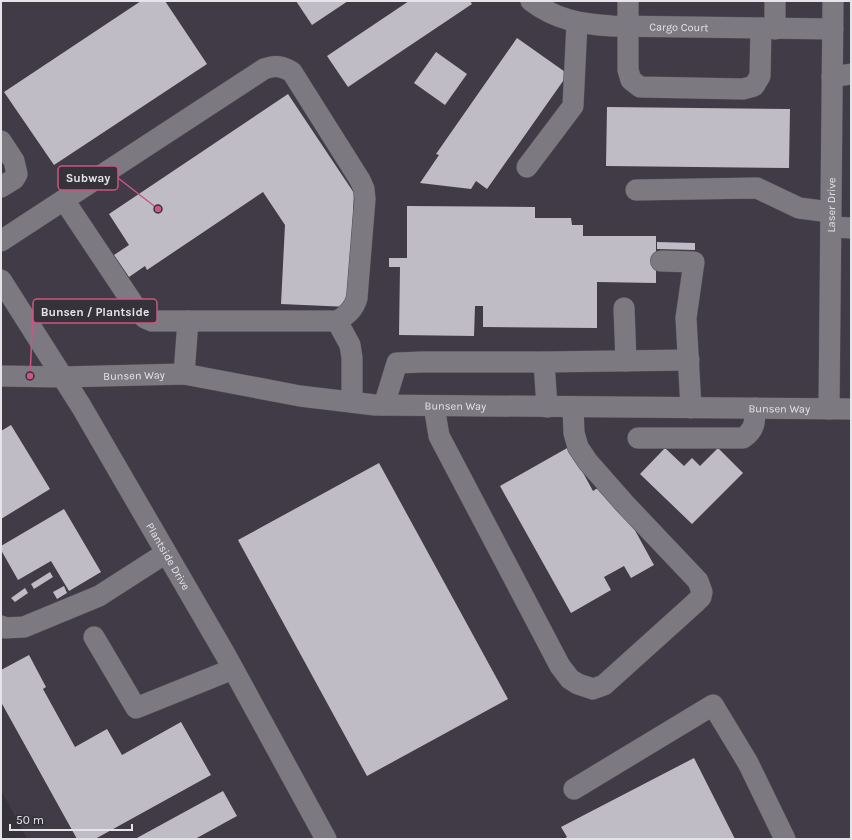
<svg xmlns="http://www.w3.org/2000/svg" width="852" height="840" font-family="Karla,sans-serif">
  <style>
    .built { fill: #403b47 }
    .building { fill: #c0bcc5 }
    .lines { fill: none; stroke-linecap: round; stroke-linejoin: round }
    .minor-casing { stroke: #514f54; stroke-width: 22 }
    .minor { stroke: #7c7981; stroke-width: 21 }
    .labels { text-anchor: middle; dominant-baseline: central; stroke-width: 4; stroke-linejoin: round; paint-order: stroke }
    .street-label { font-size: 11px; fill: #e5e4e8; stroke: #353239 }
    .leader { fill: none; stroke: #cc5585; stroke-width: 1.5 }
    .callout-dot { fill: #cc5585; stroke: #353239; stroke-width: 1.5 }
    .callout { fill: #353239; stroke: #cc5585; stroke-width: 1.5 }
    .callout-label { font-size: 12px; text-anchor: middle; font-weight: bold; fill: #e5e4e8 }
  </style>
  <rect width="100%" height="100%" fill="#353239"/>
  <polygon class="built" points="1,1 851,1 851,839 27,839 1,790"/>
  <g class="building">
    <polygon points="141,1 165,1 207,64 54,165 4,92"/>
    <polygon points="296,1 348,1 312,25"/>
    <polygon points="409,1 470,1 472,4 348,87 327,56"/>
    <polygon points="517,38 568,74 487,189 476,181 471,189 420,183 439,155 436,154"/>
    <polygon points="436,52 467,74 445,105 414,83"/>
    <polygon points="288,94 354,193 349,307 281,304 285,225 263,192 147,270 145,266 129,277 114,255 129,245 109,214"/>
    <polygon points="607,107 790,109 789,168 606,166"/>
    <polygon points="407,206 535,207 535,218 571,218 572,225 583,225 583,236 656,236 656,283 597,282 597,328 483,327 483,306 475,306 474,336 399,335 400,267 389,267 389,258 407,258"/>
    <polygon points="657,242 695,243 695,250 657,249"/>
    <polygon points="11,425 50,489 1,519 1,431"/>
    <polygon points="569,447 593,491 604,484 620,503 654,565 631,578 624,566 604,577 611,590 571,613 500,486"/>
    <polygon points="665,448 684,466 692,458 700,466 718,448 743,473 692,524 640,474"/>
    <polygon points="379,463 508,699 367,776 238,540"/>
    <polygon points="64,509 101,572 69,591 51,561 18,580 1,550 1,546"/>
    <polygon points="50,572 53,577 34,589 31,584"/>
    <polygon points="64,586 67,593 57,599 53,592"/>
    <polygon points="25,588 28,593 15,602 11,598"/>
    <polygon points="29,655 46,687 43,689 75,747 107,729 122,755 181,722 211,775 95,839 77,839 1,702 1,670"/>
    <polygon points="694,758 735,839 564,839 567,837 561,827"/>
    <polygon points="223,791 237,816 195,839 135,839"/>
  </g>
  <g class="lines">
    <g class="minor-casing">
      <g id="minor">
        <path id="s1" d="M531,1C556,20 581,24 612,26L833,29"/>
        <polyline points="628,1 628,70 631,80 640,87 743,89 754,86 760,76 761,28"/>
        <polyline points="775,1 775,29"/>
        <polyline points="832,77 851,74"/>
        <polyline points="1,141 14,161 17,174 14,179 1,187"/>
        <polyline points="527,167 573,106 577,23"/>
        <polyline points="636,190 757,188 799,208 830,212"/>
        <polyline points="831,227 851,228"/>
        <path d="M1,241L264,69C276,65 282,66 292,72L360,180L364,189L365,199L357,298C354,309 347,315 337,321H152L145,318L138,311L64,200"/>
        <polyline points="661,261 694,262 686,318 691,408"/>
        <path id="s2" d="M1,280L81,406L225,654L326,839"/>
        <polyline points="624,308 626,361"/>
        <polyline points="337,321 350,345 352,358 352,402"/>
        <polyline points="544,362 689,360"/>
        <polyline points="184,374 188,321"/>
        <path id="s3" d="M1,376L62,377L184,374L300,396L375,405L851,409"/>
        <polyline points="384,405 397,363 422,362 544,362 547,407"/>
        <polyline points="434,406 439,436 560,666 570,679 578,684 593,689 604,685 695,603 701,597 702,592 698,581 625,504 588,462 578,447 574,433 573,407"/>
        <path id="s4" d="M829,409L833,1"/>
        <path d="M638,438H743C755,430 755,422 755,408"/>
        <polyline points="1,626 5,628 24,627 99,596 166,553"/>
        <polyline points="94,637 136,708 233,669"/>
        <polyline points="574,789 713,705 748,763 785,839"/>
      </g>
    </g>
    <use href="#minor" class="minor"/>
  </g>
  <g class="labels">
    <g class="street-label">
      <text stroke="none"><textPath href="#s1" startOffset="153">Cargo Court</textPath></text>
      <text stroke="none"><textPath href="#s4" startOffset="204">Laser Drive</textPath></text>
      <text stroke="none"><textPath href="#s3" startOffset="133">Bunsen Way</textPath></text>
      <text stroke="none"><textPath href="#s3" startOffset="457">Bunsen Way</textPath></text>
      <text stroke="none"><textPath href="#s3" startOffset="781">Bunsen Way</textPath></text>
      <text stroke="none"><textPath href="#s2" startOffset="323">Plantside Drive</textPath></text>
    </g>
  </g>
  <path class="leader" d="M158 209L118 178M30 376L33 311"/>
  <g class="callout-dot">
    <circle cx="158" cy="209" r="4"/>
    <circle cx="30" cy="376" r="4"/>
  </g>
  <g class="callout">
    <rect x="58" y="166" width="60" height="24" rx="4"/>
    <rect x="33" y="299" width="124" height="24" rx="4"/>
  </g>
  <g class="callout-label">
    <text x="88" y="182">Subway</text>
    <text x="95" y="316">Bunsen / Plantside</text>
  </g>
  <rect width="852" height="840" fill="none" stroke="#e5e4e8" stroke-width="4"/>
  <path d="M10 824v6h122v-6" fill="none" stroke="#e5e4e8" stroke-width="2"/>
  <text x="16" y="824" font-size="12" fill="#e5e4e8" stroke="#353239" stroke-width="3" paint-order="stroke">50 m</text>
</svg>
